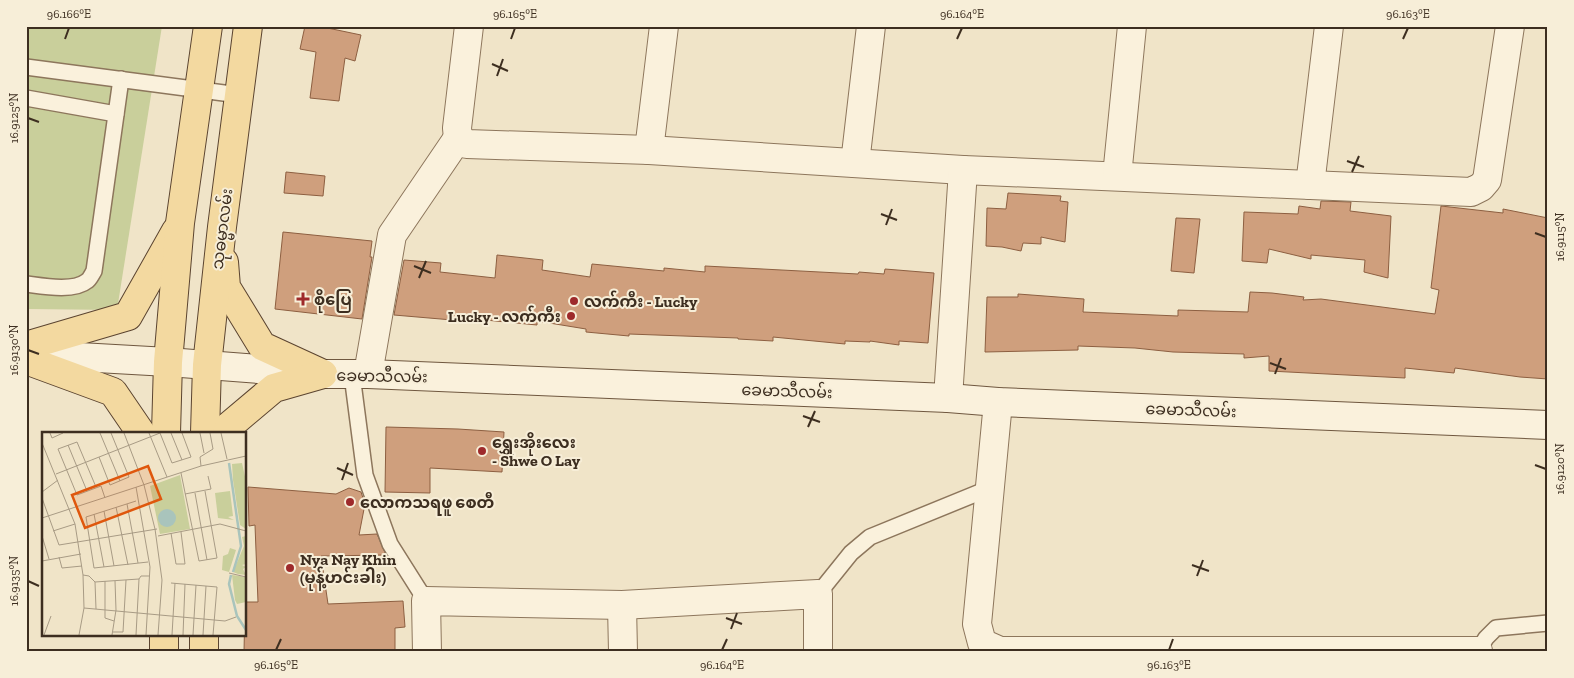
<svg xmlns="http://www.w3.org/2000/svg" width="1574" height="678" font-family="'Zilla Slab','Noto Sans Myanmar',serif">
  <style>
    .green { fill: #c9cf9b }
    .building { fill: #cf9f7d; stroke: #8d5f41 }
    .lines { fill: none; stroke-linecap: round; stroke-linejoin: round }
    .lane-casing { stroke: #8d765c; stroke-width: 18 }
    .street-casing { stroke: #8d765c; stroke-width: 30 }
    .secondary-casing { stroke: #6f573f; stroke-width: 30 }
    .primary-casing { stroke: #5b4430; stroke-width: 30 }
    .lane { stroke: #faf1dc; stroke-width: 15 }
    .street { stroke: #faf1dc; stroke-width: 28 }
    .secondary { stroke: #faf1dc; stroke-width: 28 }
    .primary { stroke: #f3d9a0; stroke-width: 28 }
    .ticks { fill: none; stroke: #3d2e20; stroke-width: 2 }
    .poi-dot { fill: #9e2a2b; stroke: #f7eed8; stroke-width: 2 }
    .labels { text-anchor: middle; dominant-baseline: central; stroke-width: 4; stroke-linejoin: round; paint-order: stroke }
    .street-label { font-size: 16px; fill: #3d2e20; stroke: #f7eed8 }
    .poi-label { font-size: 16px; font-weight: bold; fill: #3d2e20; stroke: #f7eed8; text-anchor: start }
    .inset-river { fill: none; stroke: #a9c4bc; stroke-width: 2.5 }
    .inset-road { fill: none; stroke: #a89b85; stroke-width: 1 }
    .view { fill: #df570d; fill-opacity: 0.15; stroke: #df570d; stroke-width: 2.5 }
    .inset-edge { fill: none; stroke: #3d2e20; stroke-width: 2.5 }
    .neatline { fill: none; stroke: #3d2e20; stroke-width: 2 }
    .ticks-label { font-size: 12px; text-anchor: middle; fill: #3d2e20 }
  </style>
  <rect width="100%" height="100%" fill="#f0e4c8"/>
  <polygon class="green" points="26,26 162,26 117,310 26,309"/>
  <g class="building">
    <polygon points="305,26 318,26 361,35 355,61 345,58 339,101 310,98 316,52 300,49"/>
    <polygon points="286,172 325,176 323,196 284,193"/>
    <polygon points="1008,193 1061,196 1060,201 1068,202 1065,242 1041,237 1041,244 1023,243 1021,251 1002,247 986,246 987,208 1006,209"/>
    <polygon points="1321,201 1351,202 1350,211 1391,216 1388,278 1364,272 1365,260 1311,255 1311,259 1269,249 1267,263 1242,261 1244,212 1298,214 1299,206 1320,209"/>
    <polygon points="1441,206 1503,213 1503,209 1548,218 1548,379 1520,377 1455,368 1454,373 1405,368 1405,378 1269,371 1269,356 1244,358 1244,354 1173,352 1135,348 1078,346 1078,350 985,352 987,297 1018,297 1018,294 1084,299 1083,312 1178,316 1178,310 1248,312 1250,292 1272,293 1304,297 1303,300 1321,299 1435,314 1439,290 1431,288"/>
    <polygon points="1176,218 1200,219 1194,273 1171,271"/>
    <polygon points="283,232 372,241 370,257 372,257 362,319 275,309"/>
    <polygon points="497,255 543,260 542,270 590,277 592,264 664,271 664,268 705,272 705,266 858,274 859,272 884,274 885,269 934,273 928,343 899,341 899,345 870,341 870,342 845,341 845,344 773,337 773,341 738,339 738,338 629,334 629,336 586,332 586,329 537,321 537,325 465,318 464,321 394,315 404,260 441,263 440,272 495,278"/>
    <polygon points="386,427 458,429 504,432 502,472 430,468 430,493 385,492"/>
    <polygon points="248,487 336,494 349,488 361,492 365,504 359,535 377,534 386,555 321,556 328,604 403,601 405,627 395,628 395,652 244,652 245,602 258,602 255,525 249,526"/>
  </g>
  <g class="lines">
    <g class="lane-casing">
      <g id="lane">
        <polyline points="26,67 239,95"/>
        <polyline points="26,98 116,114"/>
        <path d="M26,284C42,286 74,292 87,281C90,279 92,274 94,271L121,79"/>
        <polyline points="352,375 365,475 390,544 426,601"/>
        <polyline points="818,594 851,553 870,537 990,488"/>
        <polyline points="1478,651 1486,638 1496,628 1548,623"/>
      </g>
    </g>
    <g class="street-casing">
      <g id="street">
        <polyline points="458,138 467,144 649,150 963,170 1471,192 1481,187 1487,180 1510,26"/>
        <polyline points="458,138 457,128 469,26"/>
        <polyline points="649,150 664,26"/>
        <polyline points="855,163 871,26"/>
        <polyline points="1117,176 1132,26"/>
        <polyline points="1310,185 1329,26"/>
        <polyline points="368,374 392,235 458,138"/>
        <polyline points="948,398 963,170"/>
        <polyline points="998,402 977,624 982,643 1000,651 1478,651 1478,652"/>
        <polyline points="622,605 623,652"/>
        <polyline points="427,652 426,601 622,605 818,594 818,652"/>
      </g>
    </g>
    <g class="secondary-casing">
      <polyline id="secondary" points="26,354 168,362 323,374 368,374 948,398 998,402 1548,425"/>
    </g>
    <g class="primary-casing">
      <g id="primary">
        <polyline points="224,262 226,287 262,346 323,374"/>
        <polyline points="26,346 128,316 176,231"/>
        <polyline points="26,360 113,392 141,433"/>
        <polyline points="166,433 168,362 180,223 208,26"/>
        <polyline points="205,433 207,365 222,227 248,26"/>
        <polyline points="227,433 229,426 274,388 323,374"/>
        <polyline points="164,634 164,652"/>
        <polyline points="204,634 204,652"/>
      </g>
    </g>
    <use href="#lane" class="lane"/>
    <use href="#street" class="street"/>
    <use href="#secondary" class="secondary"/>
    <use href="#primary" class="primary"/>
  </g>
  <path class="ticks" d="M65,39L69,28M511,39L515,28M957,39L962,28M1403,39L1408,28M492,64L508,71M497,76L503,59M28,118L39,122M1347,161L1364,167M1352,172L1359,156M881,214L897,220M886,225L892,209M1535,233L1546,237M414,266L431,273M419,278L426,261M28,350L39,354M1270,363L1286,369M1275,374L1281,358M803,416L820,422M808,427L815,411M1535,465L1546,469M337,468L353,475M342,480L348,463M1192,565L1209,571M1197,576L1203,560M28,581L39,586M726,618L742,624M731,629L737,613M276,650L281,639M722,650L727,639M1169,650L1173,639"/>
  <g class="poi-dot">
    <path d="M300.5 291.5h5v5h5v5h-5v5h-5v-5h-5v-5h5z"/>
    <circle cx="574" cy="301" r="5"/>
    <circle cx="571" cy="316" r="5"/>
    <circle cx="482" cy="451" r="5"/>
    <circle cx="350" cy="502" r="5"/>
    <circle cx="290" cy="568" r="5"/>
  </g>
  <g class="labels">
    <g class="street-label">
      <text transform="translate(222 229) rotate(-83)">သုဓမ္မာလမ်း</text>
      <text transform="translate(382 376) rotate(1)">ခေမာသီလမ်း</text>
      <text transform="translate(787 391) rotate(2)">ခေမာသီလမ်း</text>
      <text transform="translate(1191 410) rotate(2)">ခေမာသီလမ်း</text>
    </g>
    <g class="poi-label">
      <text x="314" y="299">စိုပြေ</text>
      <text x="584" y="301">လက်ကီး - Lucky</text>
      <text x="561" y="316" text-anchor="end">Lucky - လက်ကီး</text>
      <text x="492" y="442">ရွှေးအိုးလေး<tspan x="492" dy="18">- Shwe O Lay</tspan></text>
      <text x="360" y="502">လောကသရဖူ စေတီ</text>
      <text x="300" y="559">Nya Nay Khin<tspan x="300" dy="18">(မုန့်ဟင်းခါး)</tspan></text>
    </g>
  </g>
  <g transform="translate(42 432)">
    <rect width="204" height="204" fill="#f0e4c8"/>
    <path d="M200,31L204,49V97L198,93L191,48L190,32ZM138,43L148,97L118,102L108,54ZM188,59L191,84L186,85L192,88L176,86L173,61ZM204,104V132L200,133L204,135L201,137L204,143L196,142L191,140L202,114L200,105ZM188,116L194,118L187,140L180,138L181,124L186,122ZM190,143L204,145V170L195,172L193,168Z" fill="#c9cf9b"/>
    <path d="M116 86a9 9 0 1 1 18 0a9 9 0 1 1-18 0Z" fill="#a9c4bc"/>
    <path class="inset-river" d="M187,31L199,114L191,140M189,143L187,152L195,184L204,198"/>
    <path class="inset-road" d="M8,1L10,6L21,1M58,1L78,49M82,1L102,53L113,97L120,148L116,203M107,1L125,45M118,1L130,31L149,25L140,1M129,1L140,28M158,1L162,21M179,1L185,27M0,11L33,92L41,143L42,176L37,203M26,13L45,59M57,25L68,53L87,45L69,1M159,34L158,25L171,17L168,1M139,41L157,129L175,126L163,59M14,42L118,1M54,55L35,10L16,17L35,63L59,54L63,66M94,55L108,135L104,203M0,60L16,48M153,61L165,128M143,62L169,57L166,44M0,66L17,113L115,97M85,72L96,131M74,75L86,133M62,79L72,134M52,82L62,135M0,86L159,34L204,24M11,99L33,92M129,101L134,132H143L139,100M0,104L7,127M116,104L178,92L204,99M17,125L20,136L40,134M0,129L39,122M52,136L44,85L94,69M52,136L106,130M187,141L204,145M41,143L47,144L53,150L97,147M63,149V186L72,189M53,150L54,177M129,151L175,155L171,203M42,176L183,189L194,185M71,200H81L84,148M2,203L9,184M70,203L74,178L73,149M94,203L97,147L99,144H108M130,203L133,151M141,203L143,152M151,203L154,153M161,203L164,154"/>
    <path class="view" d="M106,34L119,67L43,96L30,63Z"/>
    <rect width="204" height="204" class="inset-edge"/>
  </g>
  <rect width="1574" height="678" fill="none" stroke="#f7eed8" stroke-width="55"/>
  <rect x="28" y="28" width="1518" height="622" class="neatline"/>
  <g class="ticks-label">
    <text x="69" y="18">96.166°E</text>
    <text x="515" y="18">96.165°E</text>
    <text x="962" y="18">96.164°E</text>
    <text x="1408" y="18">96.163°E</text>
    <text transform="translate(14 118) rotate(-90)" y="4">16.9125°N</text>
    <text transform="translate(1560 237) rotate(-90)" y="4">16.9115°N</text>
    <text transform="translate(14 350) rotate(-90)" y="4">16.9130°N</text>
    <text transform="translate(1560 469) rotate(-90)" y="4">16.9120°N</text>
    <text transform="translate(14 581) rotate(-90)" y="4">16.9135°N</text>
    <text x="276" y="669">96.165°E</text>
    <text x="722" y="669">96.164°E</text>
    <text x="1169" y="669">96.163°E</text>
  </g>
</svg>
